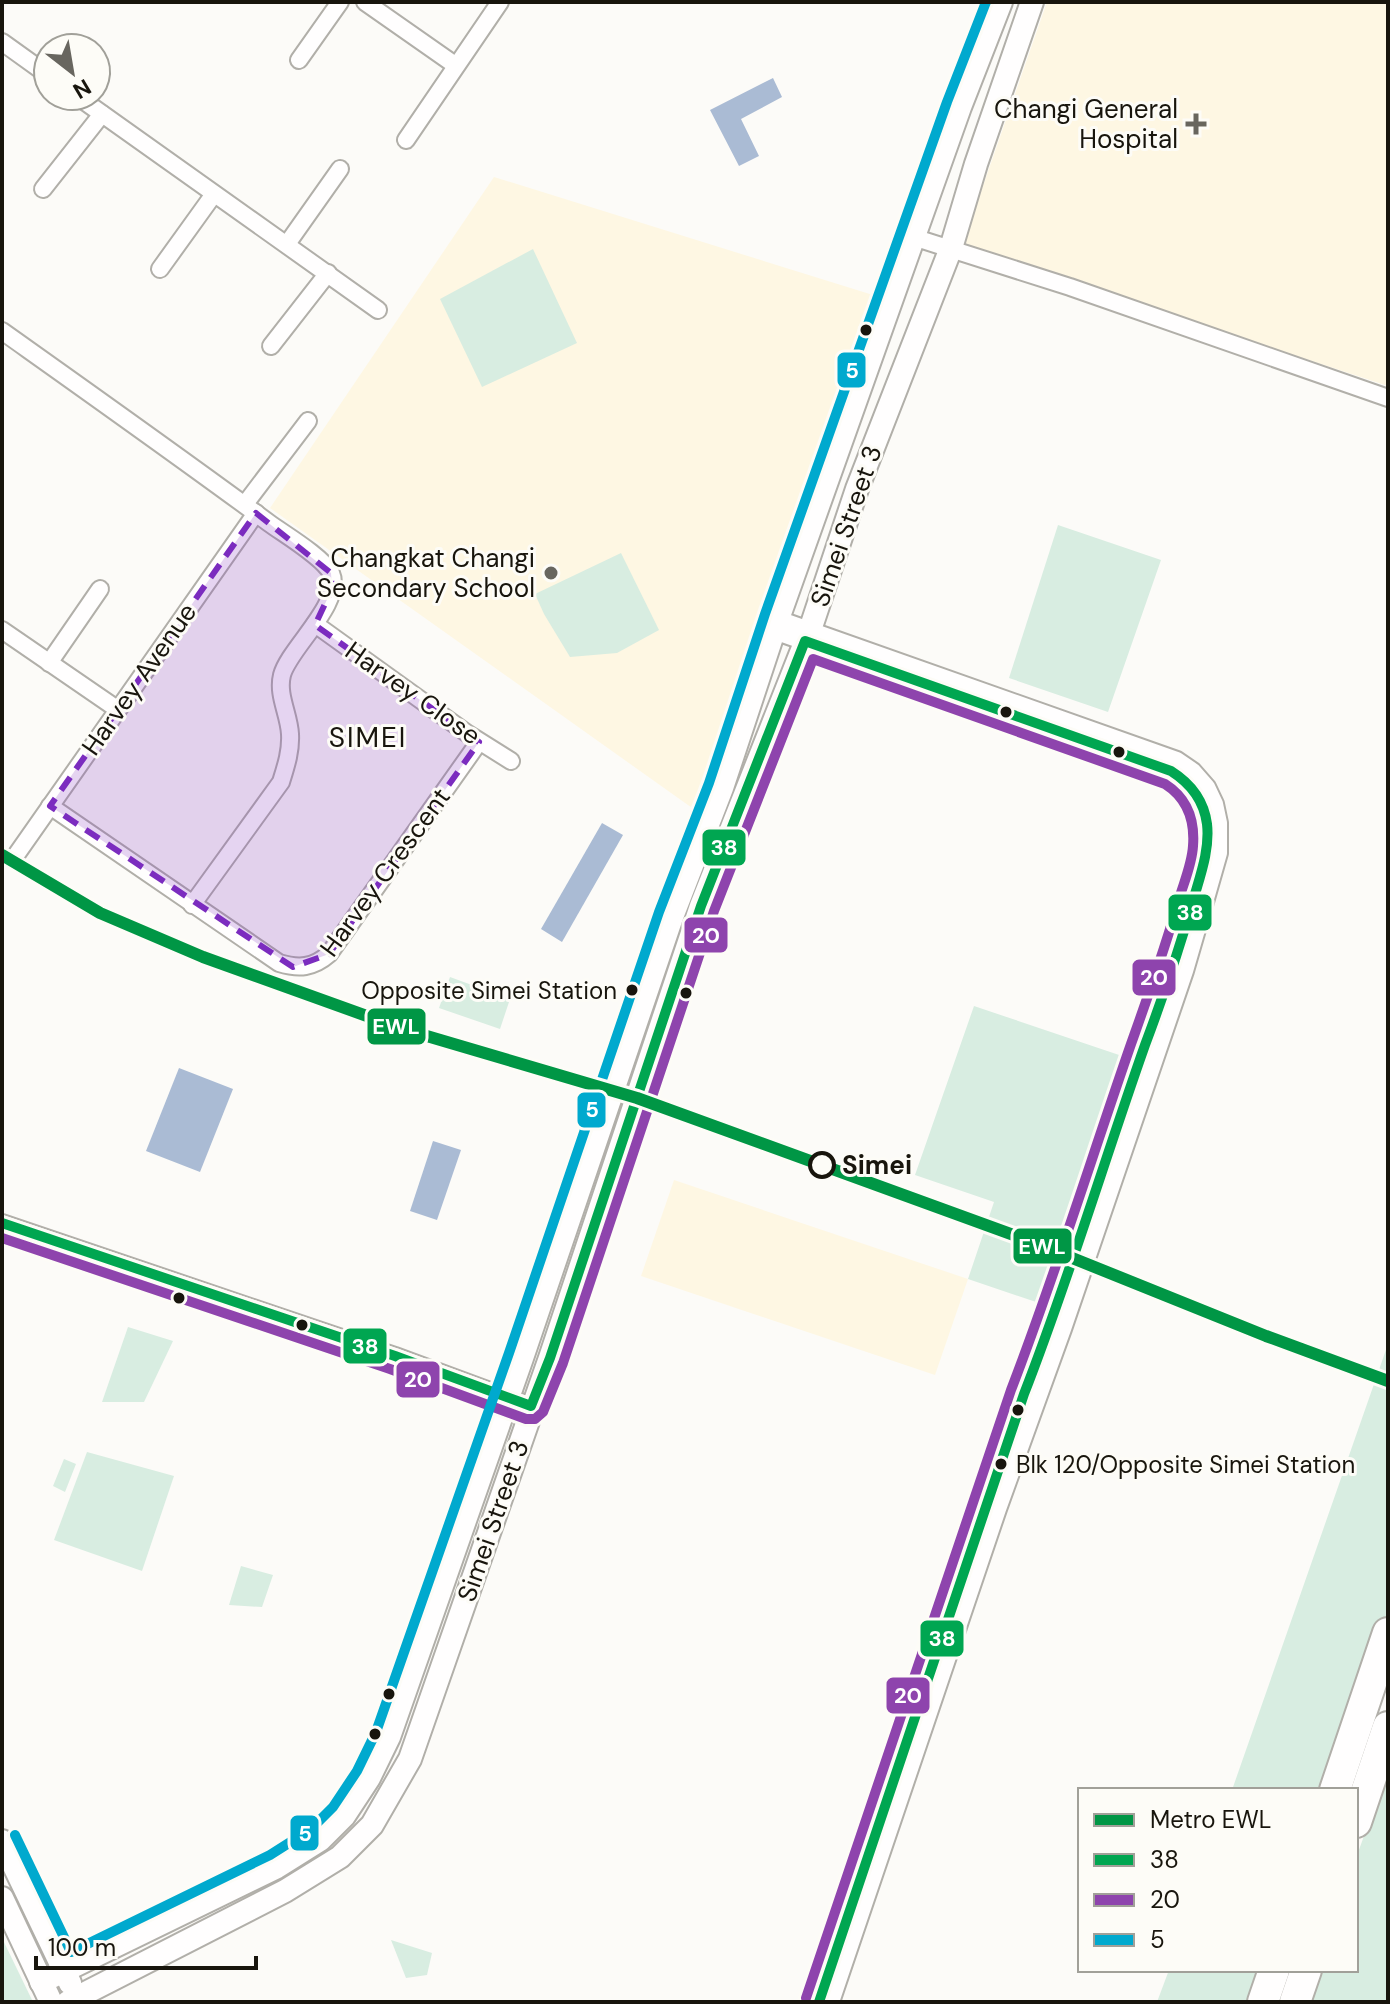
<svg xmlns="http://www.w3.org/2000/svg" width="1390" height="2004" font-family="'DM Sans',sans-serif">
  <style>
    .built { fill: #fef7e3 }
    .green { fill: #d8ede1 }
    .water { fill: #aabbd4 }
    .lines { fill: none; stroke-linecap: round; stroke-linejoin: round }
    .street-casing { stroke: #b1afa9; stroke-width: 20 }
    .secondary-casing { stroke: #b1afa9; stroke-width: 26 }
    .highway-casing { stroke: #b1afa9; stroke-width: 34 }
    .street { stroke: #fffefe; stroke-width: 16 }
    .secondary { stroke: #fffefe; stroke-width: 22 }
    .highway { stroke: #fffefe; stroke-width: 30 }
    .bus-1-casing { stroke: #fdfcf7; stroke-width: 16 }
    .bus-2-casing { stroke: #fdfcf7; stroke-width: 16 }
    .bus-3-casing { stroke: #fdfcf7; stroke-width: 16 }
    .bus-1 { stroke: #00a651; stroke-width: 10 }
    .bus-2 { stroke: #8e44ad; stroke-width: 10 }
    .bus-3 { stroke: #00a9ce; stroke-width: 10 }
    .metro-1-casing { stroke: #fdfcf7; stroke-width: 18 }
    .metro-1 { stroke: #009645; stroke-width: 12 }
    .marked { fill: #7b2cbf; fill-opacity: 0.2; stroke: #7b2cbf; stroke-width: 6; stroke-dasharray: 16 10; stroke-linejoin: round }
    .poi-dot { fill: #68665f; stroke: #fdfcf7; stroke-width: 3 }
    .bus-dot { fill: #18150d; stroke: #fdfcf7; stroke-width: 3 }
    .stop-dot { fill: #fdfcf7; stroke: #18150d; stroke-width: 4 }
    .labels { text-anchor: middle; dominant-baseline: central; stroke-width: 6; stroke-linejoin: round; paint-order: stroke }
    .bus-label { font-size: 24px; fill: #18150d; stroke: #fdfcf7; text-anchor: end }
    .poi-label { font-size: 26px; fill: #18150d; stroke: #fdfcf7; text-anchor: end }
    .street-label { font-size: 26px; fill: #18150d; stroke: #fdfcf7 }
    .stop-label { font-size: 26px; font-weight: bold; fill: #18150d; stroke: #fdfcf7; text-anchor: start }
    .neighbourhood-label { font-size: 28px; letter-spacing: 2px; fill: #18150d; stroke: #fdfcf7 }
    .line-badge { stroke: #fdfcf7; stroke-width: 3 }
    .badge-label { font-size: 22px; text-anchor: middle; font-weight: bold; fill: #fff }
  </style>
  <rect width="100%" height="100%" fill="#fcfbf8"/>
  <g class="built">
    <polygon points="1047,2 1388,2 1388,386 962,246"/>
    <polygon points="494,177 873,295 695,810 270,508"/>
    <polygon points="674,1180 968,1279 935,1375 641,1276"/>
  </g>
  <g class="green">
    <polygon points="533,249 577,343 482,387 440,299"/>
    <polygon points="1058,525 1161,560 1108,712 1009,678"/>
    <polygon points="621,553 659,630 617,653 570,657 544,614 535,594"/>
    <polygon points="450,977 510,999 500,1029 439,1008"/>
    <polygon points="974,1006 1131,1059 1045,1305 968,1279 994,1202 915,1175"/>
    <polygon points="128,1327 173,1341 144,1402 102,1402"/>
    <polygon points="1388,1344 1388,1618 1330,1790 1232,1790"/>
    <polygon points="87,1452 174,1476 142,1571 54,1540"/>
    <polygon points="64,1459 76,1464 65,1492 53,1486"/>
    <polygon points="241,1566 273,1575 262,1607 229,1605"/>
    <polygon points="1388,1770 1388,2002 1307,2002 1317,1970 1356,1970 1356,1858"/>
    <polygon points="2,1938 33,2002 2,2002"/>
    <polygon points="391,1940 432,1953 427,1975 406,1978"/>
    <polygon points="1169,1970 1269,1970 1258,2002 1157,2002"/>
  </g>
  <g class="water">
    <polygon points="773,78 782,97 741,119 759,156 739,166 710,110"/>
    <polygon points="602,823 623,835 562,942 541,929"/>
    <polygon points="179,1068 233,1089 200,1172 146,1151"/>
    <polygon points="433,1141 461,1150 437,1220 410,1211"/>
  </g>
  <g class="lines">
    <g class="street-casing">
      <g id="street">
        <polyline points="365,2 455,65"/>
        <polyline points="2,42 48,75"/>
        <polyline points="299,60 340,2"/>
        <polyline points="77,96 378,310"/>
        <polyline points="406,140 500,2"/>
        <polyline points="43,189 102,114"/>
        <polyline points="913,237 1070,287 1388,398"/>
        <polyline points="287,244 340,169"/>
        <polyline points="160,269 214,194"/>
        <path d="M2,331C92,395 181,458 269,523C284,534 323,557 331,573C344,603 289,648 282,675C277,695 289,714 290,734C291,751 286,766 281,782L192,905"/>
        <polyline points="271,346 328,273"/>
        <polyline points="245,504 308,421"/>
        <polyline points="778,619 1177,760 1193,771 1207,787 1215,804 1219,823 1219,853 1205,902 1185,971 1063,1329 998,1509 831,2002"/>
        <polyline points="315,624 468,734 511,761"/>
        <polyline points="2,630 117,709"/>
        <polyline points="774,631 1171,771 1185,780 1196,794 1203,808 1207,824 1207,851 1174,968 1145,1046 1051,1325 1024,1394 843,1930"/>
        <polyline points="49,663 100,589"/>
        <path d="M50,806L279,963C299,969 313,968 329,954L479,742"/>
        <polyline points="14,858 256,513"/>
        <polyline points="2,1223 395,1356 531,1406"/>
      </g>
    </g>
    <g class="secondary-casing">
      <g id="secondary">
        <polyline points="2,1841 70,1983"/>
        <polyline points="2,1898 51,2002"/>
        <polyline points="41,1982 277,1867 320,1840 344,1816 369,1778 389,1737 522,1358 672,917 722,788 778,619 960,107 1001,2"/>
        <polyline points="68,2002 285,1891 340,1857 372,1825 410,1759 550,1358 701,906 810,630 857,489 951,248 976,164 1032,2"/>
      </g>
    </g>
    <g class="highway-casing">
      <g id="highway">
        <polyline points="1335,1790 1388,1633"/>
        <polyline points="1356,1822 1388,1727"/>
        <polyline points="1263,2002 1274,1970"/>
        <polyline points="1295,2002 1306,1970"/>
      </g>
    </g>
    <use href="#street" class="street"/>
    <use href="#secondary" class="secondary"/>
    <use href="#highway" class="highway"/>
    <g class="bus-1-casing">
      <path id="bus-1" d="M2,1223L395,1356L531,1406L550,1358L701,906L805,641L1171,771C1190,783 1204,801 1207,824C1210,850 1200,876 1193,901C1179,950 1163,997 1145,1045C1104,1161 1069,1279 1024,1394L819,2002"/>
    </g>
    <g class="bus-2-casing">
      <path id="bus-2" d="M2,1238L390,1369L526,1419H535L543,1412L563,1363L714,911L813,659L1165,784C1187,798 1195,820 1193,846C1192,864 1184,882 1179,899C1165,949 1148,996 1131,1044C1091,1159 1055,1276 1011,1390L806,1998"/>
    </g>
    <g class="bus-3-casing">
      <polyline id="bus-3" points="15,1835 71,1952 270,1855 311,1829 333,1807 357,1771 376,1732 509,1353 659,912 709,783 765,614 947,102 986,2"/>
    </g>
    <use href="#bus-1" class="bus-1"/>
    <use href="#bus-2" class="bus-2"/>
    <use href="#bus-3" class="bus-3"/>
    <g class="metro-1-casing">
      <polyline id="metro-1" points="2,855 100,913 203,957 403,1029 637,1098 1030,1241 1266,1336 1388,1381"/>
    </g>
    <use href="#metro-1" class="metro-1"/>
  </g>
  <path class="marked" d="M256,513L331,573L332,589L315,625L479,742L329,954L293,967L50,806Z"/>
  <g class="poi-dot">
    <path d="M1192 112h8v8h8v8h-8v8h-8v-8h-8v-8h8z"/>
    <circle cx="551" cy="573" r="8"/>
  </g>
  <g class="bus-dot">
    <circle cx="866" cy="330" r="7"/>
    <circle cx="1006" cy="712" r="7"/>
    <circle cx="1119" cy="752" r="7"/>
    <circle cx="632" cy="990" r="7"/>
    <circle cx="686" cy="993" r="7"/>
    <circle cx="179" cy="1298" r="7"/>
    <circle cx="302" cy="1325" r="7"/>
    <circle cx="1018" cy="1410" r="7"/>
    <circle cx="1001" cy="1464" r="7"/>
    <circle cx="389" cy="1694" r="7"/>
    <circle cx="375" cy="1734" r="7"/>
  </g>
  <circle class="stop-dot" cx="822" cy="1165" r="12"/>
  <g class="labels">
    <g class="bus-label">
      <text x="617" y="990">Opposite Simei Station</text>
      <text x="1016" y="1464" text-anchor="start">Blk 120/Opposite Simei Station</text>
    </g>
    <g class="poi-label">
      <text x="1178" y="109">Changi General<tspan x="1178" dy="30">Hospital</tspan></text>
      <text x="535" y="558">Changkat Changi<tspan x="535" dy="30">Secondary School</tspan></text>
    </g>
    <g class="street-label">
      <text transform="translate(846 526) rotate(-71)">Simei Street 3</text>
      <text transform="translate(139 679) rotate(-55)">Harvey Avenue</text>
      <text transform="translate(413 693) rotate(35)">Harvey Close</text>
      <text transform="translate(385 872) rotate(-54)">Harvey Crescent</text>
      <text transform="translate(493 1521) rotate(-71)">Simei Street 3</text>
    </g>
    <g class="stop-label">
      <text x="842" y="1165">Simei</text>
    </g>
    <g class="neighbourhood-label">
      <text x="368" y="737">SIMEI</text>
    </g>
  </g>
  <g class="line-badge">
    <rect x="836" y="351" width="31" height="38" rx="8" fill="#00a9ce"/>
    <rect x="701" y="828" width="46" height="39" rx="8" fill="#00a651"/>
    <rect x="1167" y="893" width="46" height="39" rx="8" fill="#00a651"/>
    <rect x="683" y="916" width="46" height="38" rx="8" fill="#8e44ad"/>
    <rect x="1131" y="958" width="46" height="39" rx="8" fill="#8e44ad"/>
    <rect x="366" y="1007" width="61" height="39" rx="8" fill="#009645"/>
    <rect x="576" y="1091" width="31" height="38" rx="8" fill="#00a9ce"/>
    <rect x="1012" y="1227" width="61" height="38" rx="8" fill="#009645"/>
    <rect x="342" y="1327" width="46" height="38" rx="8" fill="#00a651"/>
    <rect x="395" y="1360" width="46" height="39" rx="8" fill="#8e44ad"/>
    <rect x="919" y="1619" width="46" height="39" rx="8" fill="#00a651"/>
    <rect x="885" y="1676" width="46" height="39" rx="8" fill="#8e44ad"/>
    <rect x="289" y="1814" width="31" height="38" rx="8" fill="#00a9ce"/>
  </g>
  <g class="badge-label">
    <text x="852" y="378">5</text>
    <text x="724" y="855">38</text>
    <text x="1190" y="920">38</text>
    <text x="706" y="943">20</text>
    <text x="1154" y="985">20</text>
    <text x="396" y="1034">EWL</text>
    <text x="592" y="1117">5</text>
    <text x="1042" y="1254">EWL</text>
    <text x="365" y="1354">38</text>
    <text x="418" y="1387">20</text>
    <text x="942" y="1646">38</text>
    <text x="908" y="1703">20</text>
    <text x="305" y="1841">5</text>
  </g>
  <rect width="1390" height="2004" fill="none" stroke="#18150d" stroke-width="8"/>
  <rect x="1078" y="1788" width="280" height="184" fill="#fdfcf7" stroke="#a1a099" stroke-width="2"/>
  <rect x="1094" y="1814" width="40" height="12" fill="#009645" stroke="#a1a099" stroke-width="2"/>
  <text x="1150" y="1828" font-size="24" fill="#18150d">Metro EWL</text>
  <rect x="1094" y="1854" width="40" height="12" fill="#00a651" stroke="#a1a099" stroke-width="2"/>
  <text x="1150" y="1868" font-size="24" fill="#18150d">38</text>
  <rect x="1094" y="1894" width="40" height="12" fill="#8e44ad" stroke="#a1a099" stroke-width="2"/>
  <text x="1150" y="1908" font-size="24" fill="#18150d">20</text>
  <rect x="1094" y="1934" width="40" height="12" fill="#00a9ce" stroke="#a1a099" stroke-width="2"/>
  <text x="1150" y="1948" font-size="24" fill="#18150d">5</text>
  <g transform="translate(72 72) rotate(149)"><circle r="38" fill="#fdfcf7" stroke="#a1a099" stroke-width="2"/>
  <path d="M0-6L14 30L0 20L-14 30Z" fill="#68665f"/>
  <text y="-12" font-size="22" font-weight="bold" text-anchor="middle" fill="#18150d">N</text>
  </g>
  <path d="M36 1956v12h220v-12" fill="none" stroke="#18150d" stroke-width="4"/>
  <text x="48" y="1956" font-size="24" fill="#18150d" stroke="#fdfcf7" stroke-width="6" paint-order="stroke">100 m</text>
</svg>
